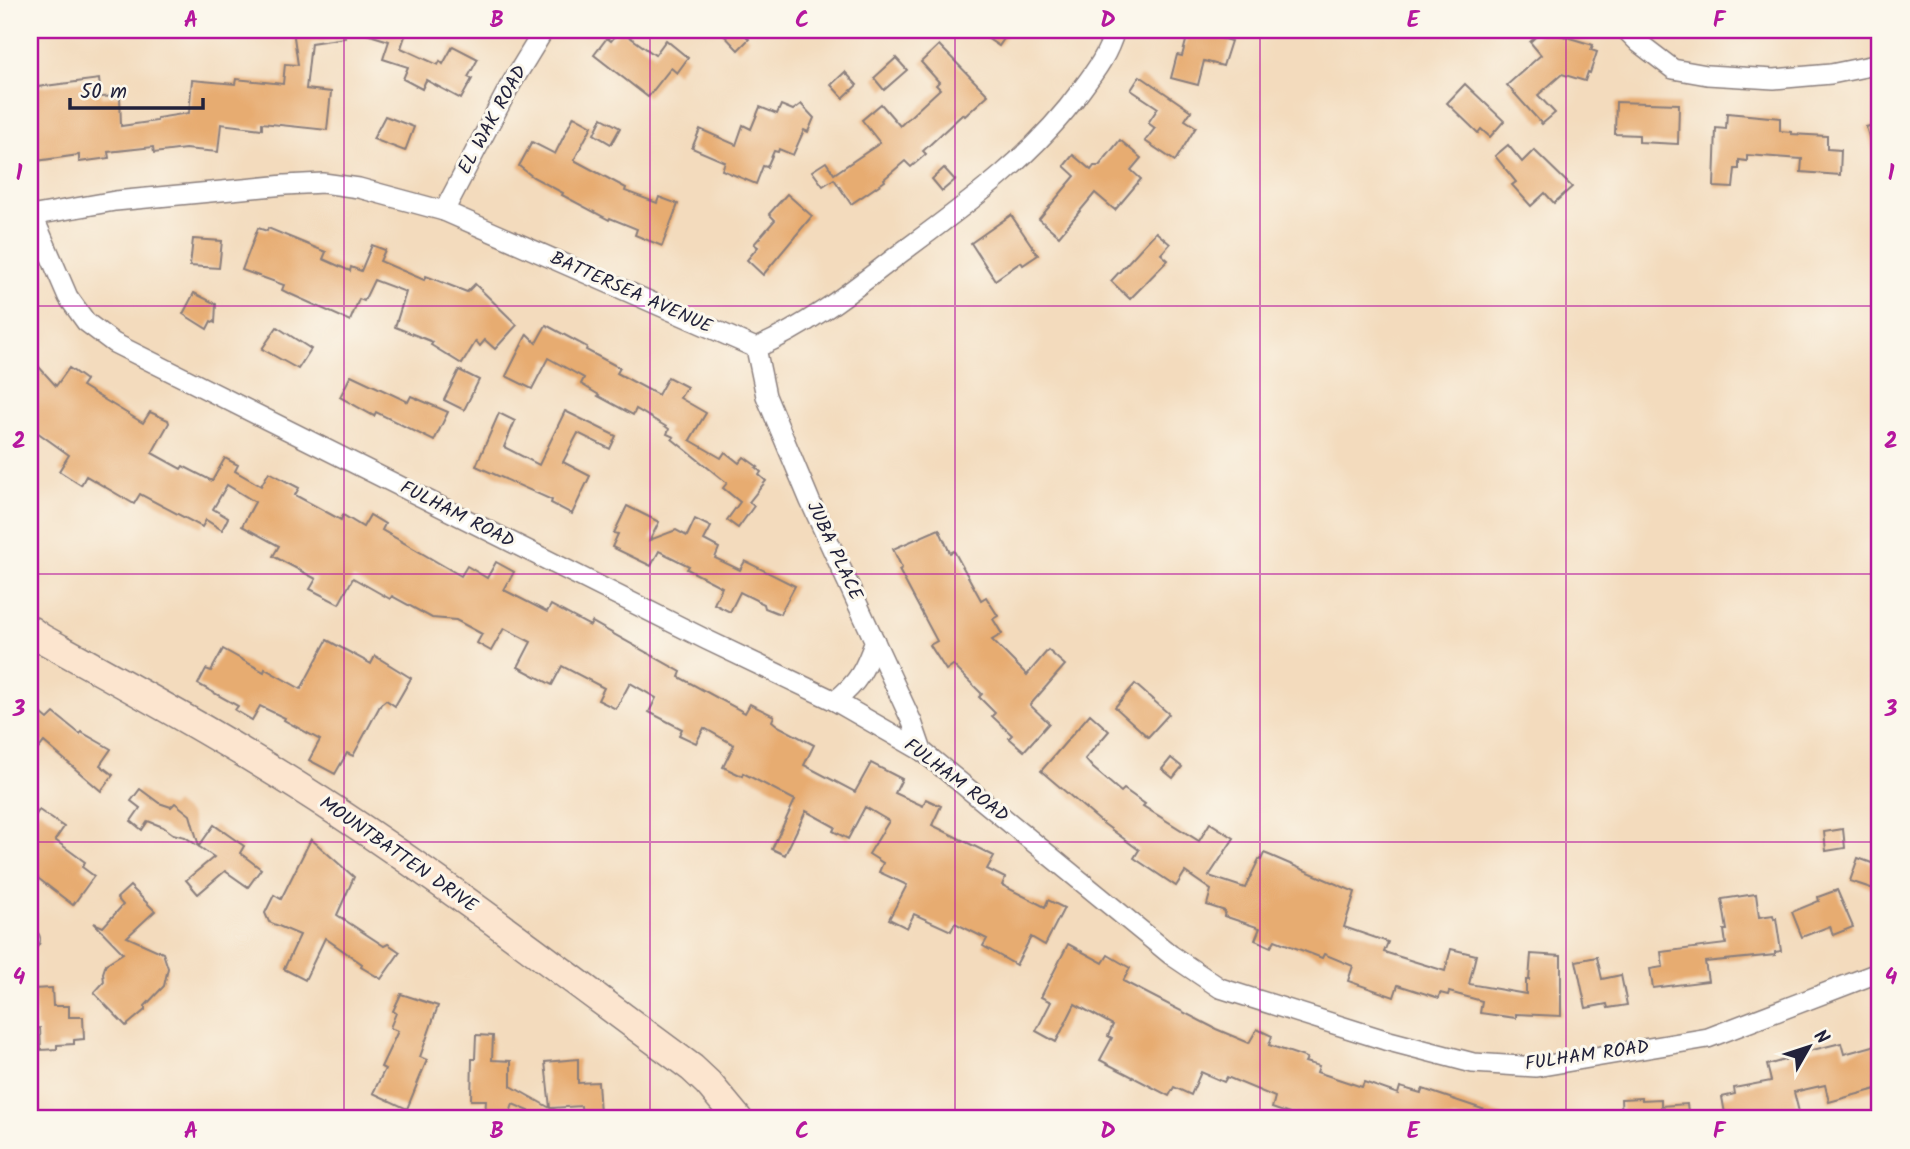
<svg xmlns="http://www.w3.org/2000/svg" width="1910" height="1149" font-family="Kalam,sans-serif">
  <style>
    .building { fill: #e7ac71 }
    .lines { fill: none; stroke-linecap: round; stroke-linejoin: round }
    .street-casing { stroke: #8a7e7c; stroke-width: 22 }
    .secondary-casing { stroke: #8a7e7c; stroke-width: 31 }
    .street { stroke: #fff; stroke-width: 19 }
    .secondary { stroke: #fce5cf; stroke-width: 28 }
    .grid { fill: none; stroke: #b5179e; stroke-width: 2; stroke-opacity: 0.55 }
    .labels { text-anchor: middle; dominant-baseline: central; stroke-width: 6; stroke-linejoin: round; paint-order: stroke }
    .street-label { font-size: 19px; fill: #22223b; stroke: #fbf7ec }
    .neatline { fill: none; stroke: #b5179e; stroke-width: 2.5 }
    .grid-label { font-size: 23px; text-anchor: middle; font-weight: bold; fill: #b5179e }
  </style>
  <rect width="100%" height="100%" fill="#fbf7ec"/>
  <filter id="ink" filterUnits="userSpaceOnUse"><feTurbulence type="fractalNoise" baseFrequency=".0143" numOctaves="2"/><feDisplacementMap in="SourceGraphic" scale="14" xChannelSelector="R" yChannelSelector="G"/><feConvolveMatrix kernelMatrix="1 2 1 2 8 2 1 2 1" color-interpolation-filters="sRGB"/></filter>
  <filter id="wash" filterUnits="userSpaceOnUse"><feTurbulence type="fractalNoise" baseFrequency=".00686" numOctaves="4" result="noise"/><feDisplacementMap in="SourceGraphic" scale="28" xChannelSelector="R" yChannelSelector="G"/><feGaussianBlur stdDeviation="1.57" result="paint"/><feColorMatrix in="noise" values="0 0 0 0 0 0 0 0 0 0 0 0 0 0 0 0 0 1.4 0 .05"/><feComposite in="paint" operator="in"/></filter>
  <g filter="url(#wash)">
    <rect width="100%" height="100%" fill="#f3dbbd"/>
    <g id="blocks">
      <g class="building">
        <polygon points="293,30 344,30 345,38 311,43 306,89 331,92 327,130 262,123 262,129 221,124 218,152 185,149 154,153 153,147 108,152 109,158 79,162 79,155 36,161 30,116 30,88 99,79 101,97 120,96 121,126 157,121 157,118 189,113 192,80 235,84 236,79 283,84 285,64 298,65"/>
        <polygon points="364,30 407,30 401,48 438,65 440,61 443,64 453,46 478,59 468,77 472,79 461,99 426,80 422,89 403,79 408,67 383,59 389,41 363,33"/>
        <polygon points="620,30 655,55 666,40 688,58 677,73 671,68 648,97 594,55 607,38 611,41"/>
        <polygon points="719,30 740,30 749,39 738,50"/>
        <polygon points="975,30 1010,30 999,46"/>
        <polygon points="1189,30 1231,41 1223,66 1204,61 1198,85 1171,78 1177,55 1182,56"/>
        <polygon points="1543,30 1593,45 1591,50 1597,52 1590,73 1588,72 1585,81 1562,74 1538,95 1555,113 1542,124 1507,85 1541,55 1530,42"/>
        <polygon points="939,45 988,95 965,116 963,114 923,151 926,154 911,167 905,161 884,179 885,181 851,204 834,179 823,186 812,171 826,162 834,174 880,143 862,120 881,104 900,126 940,89 936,85 939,82 921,62"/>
        <polygon points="896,58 907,70 884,90 874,78"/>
        <polygon points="845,72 857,85 843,98 831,85"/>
        <polygon points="1140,76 1191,111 1185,120 1196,127 1175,161 1145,141 1155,128 1148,123 1158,108 1131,90"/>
        <polygon points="1465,84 1504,121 1490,137 1481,129 1478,133 1447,103"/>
        <polygon points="1616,102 1679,104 1678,144 1639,142 1639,135 1615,134"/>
        <polygon points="801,104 814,118 808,132 804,130 793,155 779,149 778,152 774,151 767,167 763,166 756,184 722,170 725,162 692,148 700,129 736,145 743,125 751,129 760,107 777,114 781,105 793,110"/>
        <polygon points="1727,113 1780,118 1780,131 1791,132 1791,134 1827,136 1827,149 1841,150 1840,175 1801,172 1802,159 1747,155 1747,161 1739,160 1739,169 1735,169 1733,188 1714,187 1716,128 1726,129"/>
        <polygon points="385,116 414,127 405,151 373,139"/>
        <polygon points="574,116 592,126 574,160 626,188 625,191 657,203 659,197 678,204 662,246 635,235 637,229 610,218 609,220 562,195 563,193 533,177 519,166 532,142 555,154"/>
        <polygon points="602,118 620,128 611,144 594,134"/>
        <polygon points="1880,123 1880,166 1878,167 1866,127"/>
        <polygon points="1120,140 1141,158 1131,170 1141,179 1115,210 1095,193 1059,236 1039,219 1075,176 1064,166 1073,155 1091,170 1094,166 1099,166"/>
        <polygon points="1508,145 1522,162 1534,150 1572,187 1554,203 1545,193 1531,206 1512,185 1516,182 1495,156"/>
        <polygon points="944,168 955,180 942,191 932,179"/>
        <polygon points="787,194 812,216 763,275 747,260 758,247 754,244 775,220 769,214"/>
        <polygon points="1011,215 1038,255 1023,265 1021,262 995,280 971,243"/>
        <polygon points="258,228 267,231 268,228 326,252 323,259 350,271 351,267 361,271 372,245 385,250 380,261 424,280 426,276 467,292 475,284 517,325 495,349 485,340 480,346 476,341 462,364 431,345 433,342 395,327 406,292 374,280 364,301 359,299 350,321 288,293 282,290 284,285 242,270"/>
        <polygon points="1156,232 1170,244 1161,254 1168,260 1130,299 1111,281"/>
        <polygon points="193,239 222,241 219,268 190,266"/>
        <polygon points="194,293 216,304 215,323 211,321 207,329 183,314"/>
        <polygon points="546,325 587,347 586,350 620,368 617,373 658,395 668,377 687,387 680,398 706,413 690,440 721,458 725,452 739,463 744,457 758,467 756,468 761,472 759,475 766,481 749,502 754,506 738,528 727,520 740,502 723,488 727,483 672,439 674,437 667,434 669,429 665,426 636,409 633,415 598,396 599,395 581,384 584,378 548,358 532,389 506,376 527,334 536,343"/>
        <polygon points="277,327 311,349 298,369 262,349"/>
        <polygon points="30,357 56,386 69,368 86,380 82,386 143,423 150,412 168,420 169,423 152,453 181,469 183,466 212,481 225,458 238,465 235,471 261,486 269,472 299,488 295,495 341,520 343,515 363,527 370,515 385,524 382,530 461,576 467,566 487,578 496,562 514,572 504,590 547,612 551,605 590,626 592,622 681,672 679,677 745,713 750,704 774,716 772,721 778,726 814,745 804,765 855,792 871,763 902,779 895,793 923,806 926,799 941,806 932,825 994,856 987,869 1005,878 1002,885 1045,907 1048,900 1064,908 1045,945 1031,937 1016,965 983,946 987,939 955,923 951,931 914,914 907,928 889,919 907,885 879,872 883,863 869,854 889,821 865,807 848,839 833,831 835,827 806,811 785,855 772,849 795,800 743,773 742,776 723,767 734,745 704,728 696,743 679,735 682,729 649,712 656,698 630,683 616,709 598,700 604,688 562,666 552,685 518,667 531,642 504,628 491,651 477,643 482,634 456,620 432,618 392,596 390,599 353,578 339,604 310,589 316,579 273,556 279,546 242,526 255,502 227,485 213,509 228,518 222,530 206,520 202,527 140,494 134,504 86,476 81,485 59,471 69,455 30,427"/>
        <polygon points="459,370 479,380 464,410 444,400"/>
        <polygon points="351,375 408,402 411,396 448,412 434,441 376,412 374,416 340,397"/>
        <polygon points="565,411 616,436 610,449 578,433 563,462 590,476 572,514 551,503 552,500 476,466 499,413 515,421 504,447 539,465"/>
        <polygon points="627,506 659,522 650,540 676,530 687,536 695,519 711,527 704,540 719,548 715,558 740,570 745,561 795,586 780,614 765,608 764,604 740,592 730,612 714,604 722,587 687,569 689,566 659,551 651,566 612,547 618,534 614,533"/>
        <polygon points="939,529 950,553 954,551 981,600 986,597 998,616 993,619 1002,634 992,640 1027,675 1048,650 1065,665 1030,705 1049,723 1024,751 1009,738 1012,735 992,716 995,713 979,697 982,694 953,665 946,670 930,645 937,641 899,570 902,568 893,549"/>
        <polygon points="327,640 371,664 375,656 411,678 395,706 386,700 381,704 353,756 347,753 335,774 309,760 320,740 284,720 285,718 260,706 252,720 235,710 238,706 198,684 206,669 211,671 223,649 264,672 265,669 301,689"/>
        <polygon points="1135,684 1169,714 1148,737 1115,707"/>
        <polygon points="36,709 48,719 54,713 80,734 81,732 111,749 100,765 113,775 101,791 44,742 30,759 30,716"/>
        <polygon points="1090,714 1109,731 1085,759 1093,768 1121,792 1124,789 1145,804 1143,806 1199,841 1210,823 1234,838 1209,876 1245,888 1259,859 1261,860 1264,853 1269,855 1355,892 1344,927 1388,942 1384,952 1445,971 1451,949 1476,955 1469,984 1526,994 1526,980 1529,980 1531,954 1561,956 1561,1016 1516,1014 1516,1018 1480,1013 1482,1001 1449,992 1448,995 1440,993 1439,998 1398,985 1394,997 1348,981 1353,966 1324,954 1322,958 1275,940 1271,947 1255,940 1260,928 1224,916 1225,911 1207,905 1211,890 1185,872 1176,886 1134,858 1139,850 1100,821 1041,771"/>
        <polygon points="1171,758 1182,767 1173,778 1162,769"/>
        <polygon points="140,789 159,803 171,807 175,803 190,815 199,846 214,825 244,846 240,853 261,869 248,887 225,871 198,894 186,880 214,857 185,837 173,834 163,827 148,821 142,830 131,821 140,808 131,801"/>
        <polygon points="39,810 64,827 55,840 85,862 82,867 94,876 73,905 30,872 30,824"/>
        <polygon points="1843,829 1845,848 1826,851 1824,832"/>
        <polygon points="311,839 354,877 337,915 384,946 388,944 400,952 381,979 361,967 362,964 325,938 305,980 284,969 300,935 269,922 265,913 274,895 281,899"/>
        <polygon points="1858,858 1880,866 1880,891 1850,881"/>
        <polygon points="130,886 155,911 127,937 163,953 168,968 164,986 145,1006 145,1010 126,1026 94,993 104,982 103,973 106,964 123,953 94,923 103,927 123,905 117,898"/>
        <polygon points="1837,890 1853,927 1833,935 1830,926 1802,937 1792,912 1819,901 1818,897"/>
        <polygon points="1756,894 1759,917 1773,915 1774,919 1776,918 1781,951 1775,952 1775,955 1705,962 1708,981 1653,988 1650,969 1663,967 1661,952 1726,944 1724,930 1727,930 1722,899"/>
        <polygon points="1068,944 1103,963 1108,955 1130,968 1123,981 1216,1029 1249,1043 1257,1029 1272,1036 1269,1045 1307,1058 1305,1062 1319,1066 1317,1072 1362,1087 1364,1082 1398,1094 1400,1087 1421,1093 1423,1089 1503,1116 1502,1119 1304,1119 1272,1108 1275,1097 1227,1077 1224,1082 1201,1072 1191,1095 1174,1087 1169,1096 1100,1060 1112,1038 1108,1036 1113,1025 1075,1004 1056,1042 1036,1031 1051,1002 1041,997"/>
        <polygon points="1597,957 1602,979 1621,975 1627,1005 1608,1008 1607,1004 1586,1008 1576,961"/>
        <polygon points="52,988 53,1006 69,1006 69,1017 83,1017 84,1039 74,1040 74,1044 57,1045 57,1049 41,1050 40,1028 37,1028 33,989"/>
        <polygon points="401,994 438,1006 420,1057 427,1060 407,1109 373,1093 385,1069 381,1067 398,1031 390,1028 396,1013 393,1011"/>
        <polygon points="476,1035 493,1036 492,1060 511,1061 511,1086 550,1108 545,1062 578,1059 578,1083 598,1082 600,1114 582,1115 581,1106 551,1108 556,1111 552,1119 547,1119 513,1104 508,1119 485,1119 486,1100 471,1100 472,1059 475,1059"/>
        <polygon points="1841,1043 1844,1054 1880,1044 1880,1088 1829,1102 1825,1085 1794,1092 1799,1112 1770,1119 1726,1119 1722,1097 1735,1094 1734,1088 1771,1081 1767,1065 1788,1059 1788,1056"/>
        <polygon points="1642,1098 1642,1100 1661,1099 1661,1106 1687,1104 1689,1119 1622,1119 1621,1099"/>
      </g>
    </g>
  </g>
  <g filter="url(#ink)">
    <use href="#blocks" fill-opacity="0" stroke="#8a7e7c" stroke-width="2"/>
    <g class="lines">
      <g class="street-casing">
        <g id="street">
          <polyline points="1626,30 1639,43 1673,69 1707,75 1774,79 1831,74 1880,64"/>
          <polyline points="444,211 508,89 544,30"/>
          <path d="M30,216L115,201L285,185L323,183L359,188L444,211L756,348C810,325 855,288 902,252C967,204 1034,156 1082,89C1097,69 1108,54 1115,30"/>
          <polyline points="33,216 68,297 86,322 114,343 707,640 835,701 922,751 1171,955 1220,988 1385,1040 1473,1063 1536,1067 1708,1038 1880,972"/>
          <polyline points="756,348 766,396 810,501 912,722 922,751"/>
          <path d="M835,701C859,682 865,669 875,641"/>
          <polyline points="30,939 30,940"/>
        </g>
      </g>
      <g class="secondary-casing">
        <path id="secondary" d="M30,630L41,638C142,694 243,749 339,813C460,893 575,982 692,1068L708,1083L738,1119"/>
      </g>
      <use href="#street" class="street"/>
      <use href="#secondary" class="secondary"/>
    </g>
  </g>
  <path class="grid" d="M344,30V1119M650,30V1119M955,30V1119M1260,30V1119M1566,30V1119M30,306H1880M30,574H1880M30,842H1880"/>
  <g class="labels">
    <g class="street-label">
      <text transform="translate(493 120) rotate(-61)">EL WAK ROAD</text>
      <text transform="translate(631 293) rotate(24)">BATTERSEA AVENUE</text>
      <text transform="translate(457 515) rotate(27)">FULHAM ROAD</text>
      <text transform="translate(834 551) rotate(65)">JUBA PLACE</text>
      <text transform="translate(956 781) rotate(37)">FULHAM ROAD</text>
      <text transform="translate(398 855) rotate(35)">MOUNTBATTEN DRIVE</text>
      <text transform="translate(1587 1056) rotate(-8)">FULHAM ROAD</text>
    </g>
  </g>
  <rect width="1910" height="1149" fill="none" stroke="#fbf7ec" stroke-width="77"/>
  <g transform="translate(1809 1047) rotate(51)" stroke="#fbf7ec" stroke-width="5" paint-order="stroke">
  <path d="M0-5L12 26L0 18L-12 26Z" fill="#22223b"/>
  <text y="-10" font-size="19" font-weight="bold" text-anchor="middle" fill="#22223b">N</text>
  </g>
  <path d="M70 98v10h133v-10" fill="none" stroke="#22223b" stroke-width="3.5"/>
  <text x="80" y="98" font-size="21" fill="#22223b" stroke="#fbf7ec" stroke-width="5" paint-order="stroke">50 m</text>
  <rect x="38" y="38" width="1833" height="1072" class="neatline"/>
  <g class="grid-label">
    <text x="191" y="27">A</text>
    <text x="497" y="27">B</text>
    <text x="802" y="27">C</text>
    <text x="1108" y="27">D</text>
    <text x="1413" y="27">E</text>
    <text x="1719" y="27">F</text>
    <text x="19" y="180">1</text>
    <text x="1891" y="180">1</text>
    <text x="19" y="448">2</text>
    <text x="1891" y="448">2</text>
    <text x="19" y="716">3</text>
    <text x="1891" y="716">3</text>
    <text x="19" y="984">4</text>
    <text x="1891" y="984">4</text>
    <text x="191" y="1138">A</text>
    <text x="497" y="1138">B</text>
    <text x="802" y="1138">C</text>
    <text x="1108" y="1138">D</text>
    <text x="1413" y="1138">E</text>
    <text x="1719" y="1138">F</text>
  </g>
</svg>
